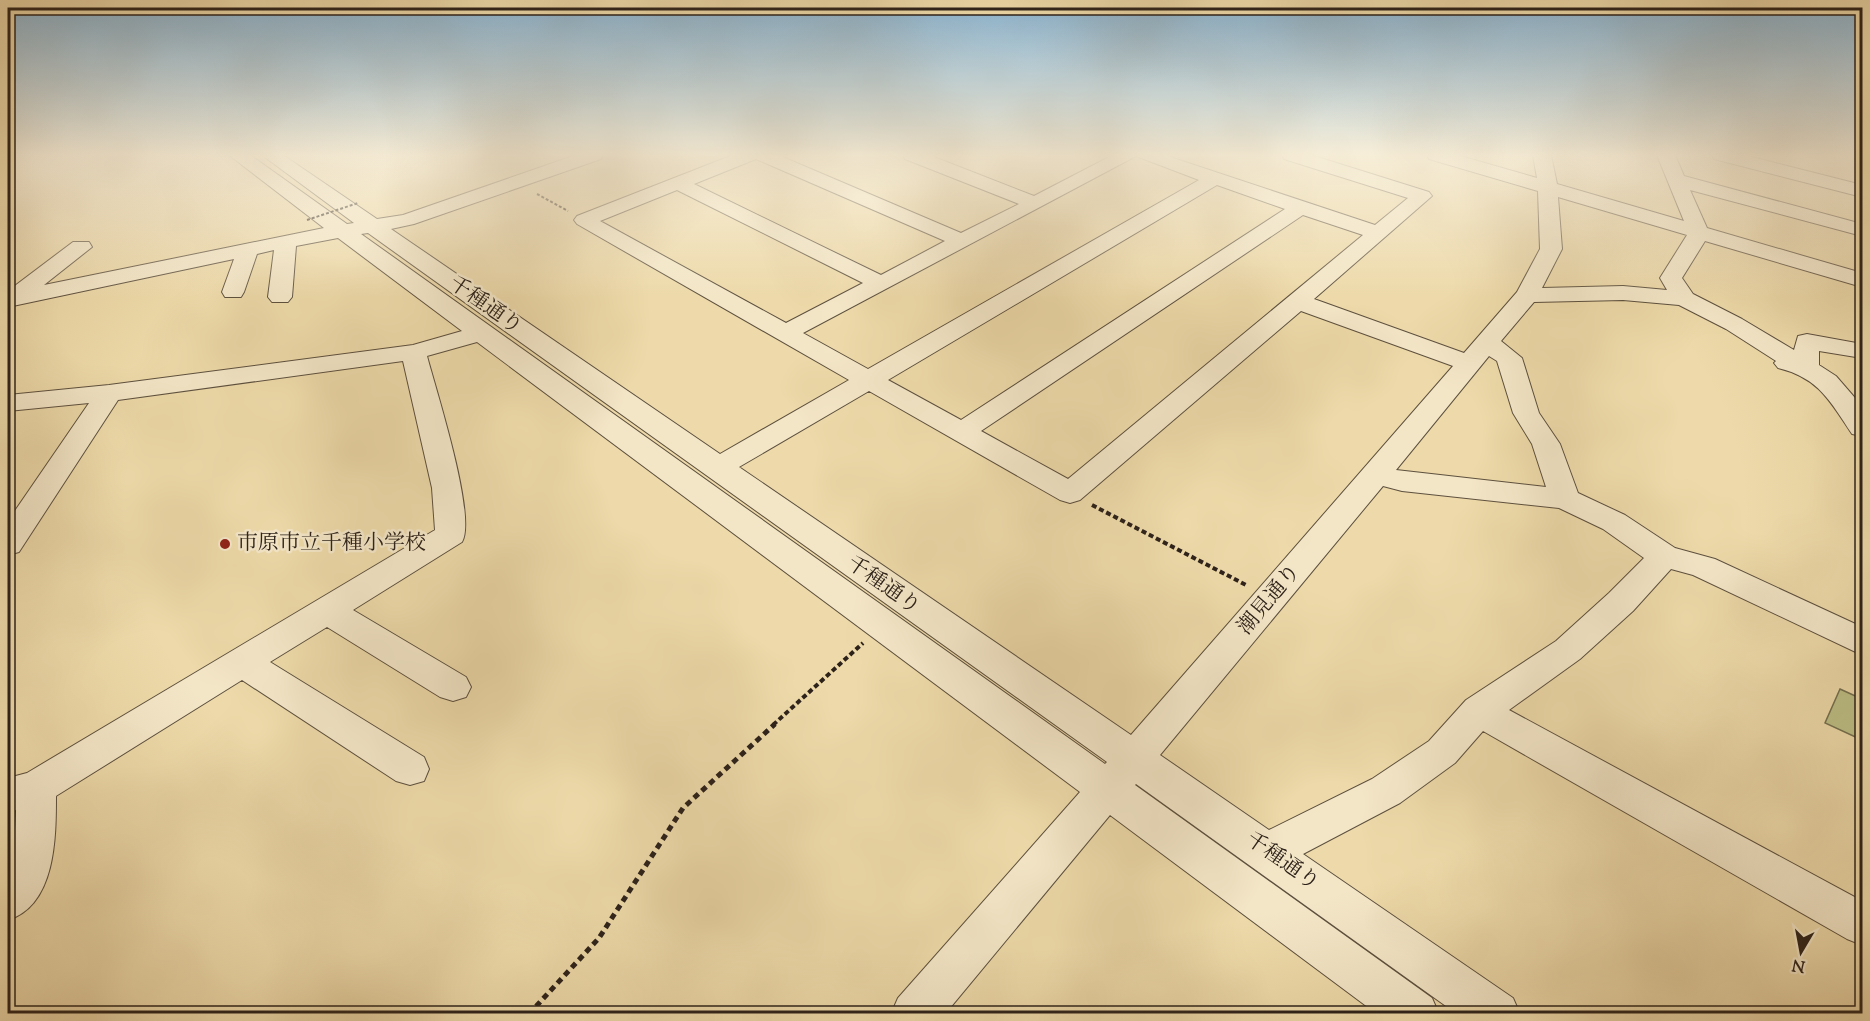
<svg xmlns="http://www.w3.org/2000/svg" width="1870" height="1021" font-family="'Sorts Mill Goudy','Noto Serif JP',serif">
  <style>
    .green { fill: #bcbe85; stroke: #747050; stroke-width: 1.5 }
    .lines { fill: none; stroke-linecap: round; stroke-linejoin: round }
    .minor-casing { stroke: #5d503e; stroke-width: 2 }
    .path-far2 { stroke: #2d221a; stroke-width: 2; stroke-dasharray: 3 2; stroke-linecap: butt }
    .path-far1 { stroke: #2d221a; stroke-width: 4; stroke-dasharray: 5 3; stroke-linecap: butt }
    .path { stroke: #2d221a; stroke-width: 5; stroke-dasharray: 6 4.5; stroke-linecap: butt }
    .minor { fill: #f3e6c7; fill-rule: evenodd }
    .path-bridge { stroke: #2d221a; stroke-width: 2; stroke-dasharray: 3 2; stroke-linecap: butt }
    .poi-dot { fill: #8f2418; stroke: #f3e6c7; stroke-width: 2 }
    .labels { text-anchor: middle; dominant-baseline: central; stroke-width: 5; stroke-linejoin: round; paint-order: stroke }
    .street-label { font-size: 21px; fill: #2d221a; stroke: #f3e6c7 }
    .poi-label { font-size: 21px; fill: #2d221a; stroke: #f3e6c7; text-anchor: start }
  </style>
  <rect width="100%" height="100%" fill="#edd9a9"/>
  <filter id="stains"><feTurbulence type="fractalNoise" baseFrequency=".00333" numOctaves="4"/><feColorMatrix values="0 0 0 0 .2 0 0 0 0 .09 0 0 0 0 .02 0 0 0 .5 -.17"/></filter>
  <radialGradient id="worn" r=".72"><stop offset=".6" stop-color="#630" stop-opacity="0"/><stop offset="1" stop-color="#630" stop-opacity=".3"/></radialGradient>
  <polygon class="green" points="1840,689 1862,699 1862,740 1825,723"/>
  <g class="lines">
    <g class="minor-casing">
      <g id="minor">
        <path d="M229,155H250L347,224L354,223L262,155H283L377,219L403,215L576,155H603L601,159L414,224L391,229L720,454L849,380L577,224L574,220L577,216L733,155H778L961,233L1019,204L905,159L903,155H929L1034,196L1113,155H1164L1375,225L1408,198L1284,159L1282,155H1311L1429,192L1432,196L1314,299L1464,353L1517,292L1540,249L1538,191L1429,159L1427,155H1457L1537,178L1533,155H1551L1557,184L1684,221L1657,155H1675L1684,176L1862,224V236L1690,190L1707,228L1862,273V287L1705,241L1682,278L1693,294L1742,319L1794,350L1798,336L1807,334L1862,344V358L1819,351V365L1836,376L1862,406V436L1852,434C1830,401 1819,378 1778,368L1774,363L1776,361L1726,329L1679,305L1623,300L1534,302L1501,341L1522,358L1539,413L1560,444L1578,493L1625,515L1675,548L1715,559L1862,627V655L1693,575L1671,569L1633,611L1580,659L1509,710L1862,901V945L1847,939L1483,731L1455,763L1400,803L1303,854L1513,998L1520,1014H1457L1136,784L1135,785L1432,998L1439,1014H1377L1110,815L945,1014H891L898,998L1080,792L477,342L427,356C436,390 477,517 462,542L353,610L466,677L471,687L466,697L453,701L440,697L327,627L270,662L424,757L429,769L424,781L410,785L396,781L242,680L56,796C56,837 56,905 8,920V867L14,848L16,810L8,812V778L27,773L435,530L432,488L403,361L118,400L19,552L8,555V521L89,403L8,411V395L109,385L413,345L462,331L338,238L296,246L292,297L288,302H272L268,297L274,250L257,254L244,292L241,297H225L222,292L234,259L8,307V293L12,288L73,242H89L92,247L44,285L324,228ZM1136,156L1199,180L868,369L803,333ZM756,159L945,241L881,275L694,184ZM1217,185L1285,209L961,420L888,380ZM677,190L863,283L786,323L600,221ZM1558,197L1687,235L1660,278L1667,290L1623,286L1542,288L1562,249ZM1303,215L1363,235L1068,479L981,431ZM368,233L1107,762L1105,764L361,234ZM1301,311L1453,366L1131,735L739,467L869,391L1060,500L1070,503L1080,500ZM1489,356L1497,361L1513,413L1532,444L1546,487L1396,470ZM1383,486L1402,491L1559,508L1603,529L1644,558L1609,593L1556,641L1466,700L1429,741L1372,779L1269,830L1160,755Z"/>
        <polygon points="1712,155 1744,155 1862,185 1862,197 1714,159"/>
      </g>
    </g>
    <polyline class="path-far2" points="537,194 568,211"/>
    <g class="path-far1">
      <polyline points="1092,505 1248,586"/>
      <polyline points="773,725 863,643"/>
    </g>
    <polyline class="path" points="529,1014 599,938 683,808 775,724"/>
    <use href="#minor" class="minor"/>
    <polyline class="path-bridge" points="307,220 358,203"/>
  </g>
  <linearGradient id="sky" x2="0" y2="1"><stop stop-color="#8ab5d3"/><stop offset="0.52" stop-color="#f7eed8"/><stop offset="1" stop-color="#f7eed8" stop-opacity="0"/></linearGradient>
  <rect width="1870" height="298" fill="url(#sky)"/>
  <circle class="poi-dot" cx="225" cy="544" r="6"/>
  <g class="labels">
    <g class="street-label">
      <text transform="translate(485 306) rotate(35)">千種通り</text>
      <text transform="translate(883 586) rotate(35)">千種通り</text>
      <text transform="translate(1270 600) rotate(-50)">潮見通り</text>
      <text transform="translate(1282 862) rotate(35)">千種通り</text>
    </g>
    <g class="poi-label">
      <text x="237" y="544">市原市立千種小学校</text>
    </g>
  </g>
  <rect width="1870" height="1021" fill="none" stroke="#edd9a9" stroke-width="30"/>
  <rect x="9" y="9" width="1852" height="1003" fill="none" stroke="#2d221a" stroke-width="3"/>
  <rect x="15" y="15" width="1840" height="991" fill="none" stroke="#2d221a" stroke-width="1.5"/>
  <g transform="translate(1801 952) rotate(190)" stroke="#f3e6c7" stroke-width="4.5" paint-order="stroke">
  <path d="M0-4.5L10 22L0 15L-10 22Z" fill="#2d221a"/>
  <text y="-9" font-size="16" font-weight="bold" text-anchor="middle" fill="#2d221a">N</text>
  </g>
  <rect width="100%" height="100%" filter="url(#stains)"/>
  <rect width="100%" height="100%" fill="url(#worn)"/>
</svg>
